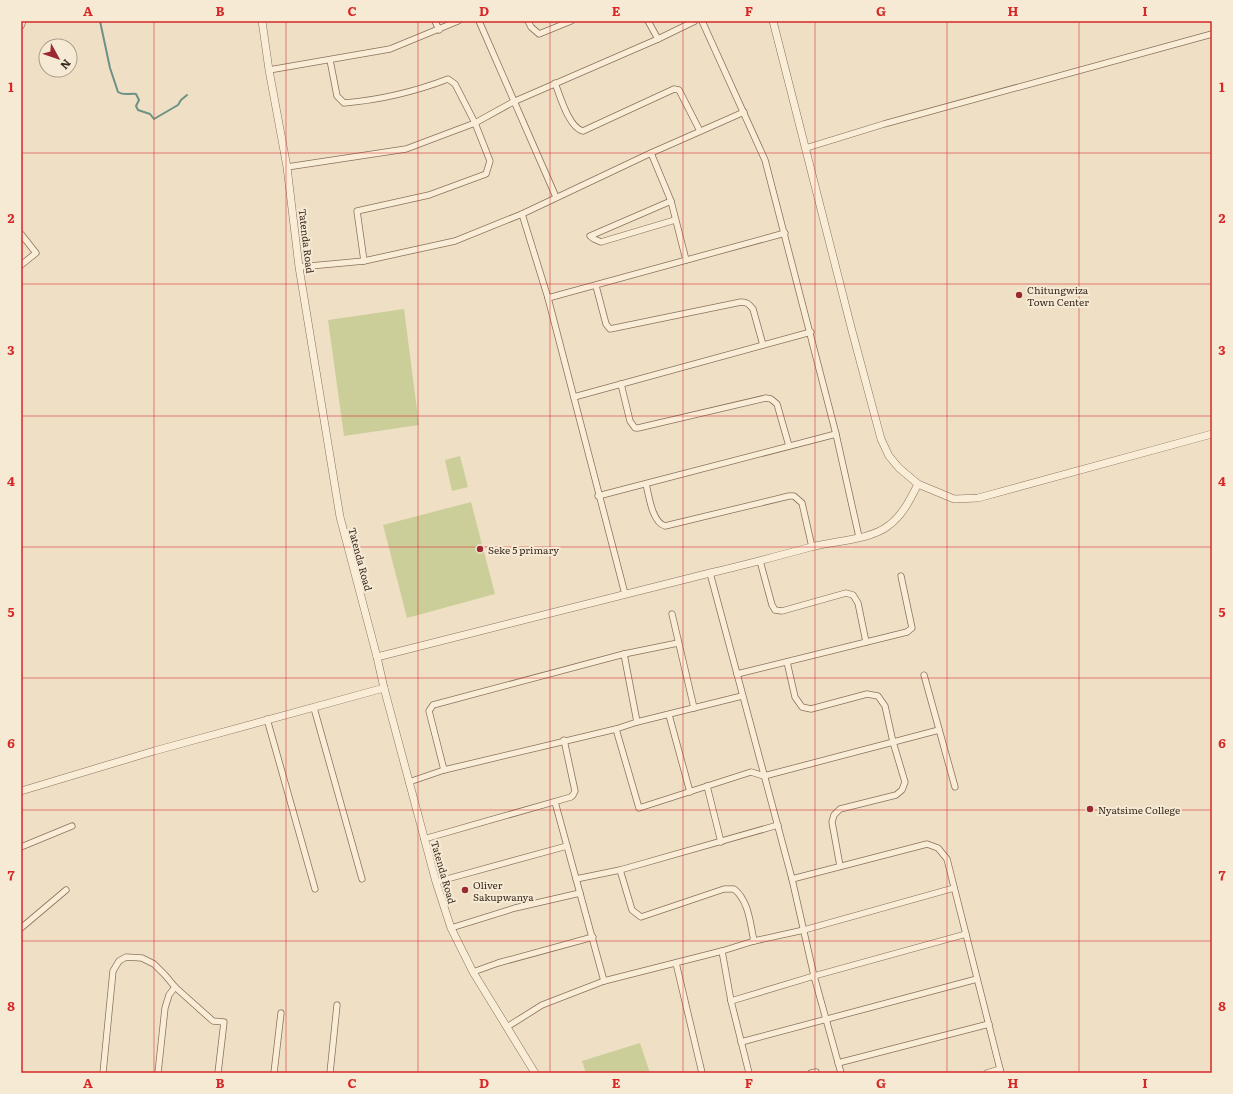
<svg xmlns="http://www.w3.org/2000/svg" width="1233" height="1094" font-family="Literata,serif">
  <style>
    .green { fill: #cbce98 }
    .lines { fill: none; stroke-linecap: round; stroke-linejoin: round }
    .stream { stroke: #6d9186; stroke-width: 2 }
    .minor-casing { stroke: #8b715a; stroke-width: 7 }
    .tertiary-casing { stroke: #8b715a; stroke-width: 8 }
    .minor { stroke: #f9edd8; stroke-width: 5.5 }
    .tertiary { stroke: #f9edd8; stroke-width: 7 }
    .grid { fill: none; stroke: #d62828; stroke-width: 1; stroke-opacity: 0.55 }
    .poi-dot { fill: #9b2931; stroke: #f6ead5; stroke-width: 1.5 }
    .labels { text-anchor: middle; dominant-baseline: central; stroke-width: 4; stroke-linejoin: round; paint-order: stroke }
    .street-label { font-size: 10px; fill: #3a2a1f; stroke: #f6ead5 }
    .poi-label { font-size: 10px; fill: #3a2a1f; stroke: #f6ead5; text-anchor: start }
    .neatline { fill: none; stroke: #d62828; stroke-width: 1.5 }
    .grid-label { font-size: 13px; text-anchor: middle; font-weight: bold; fill: #d62828 }
  </style>
  <rect width="100%" height="100%" fill="#efe0c5"/>
  <g class="green">
    <polygon points="404,309 419,425 344,436 328,320"/>
    <polygon points="460,456 468,487 452,491 445,460"/>
    <polygon points="471,502 495,594 407,618 383,525"/>
    <polygon points="640,1043 650,1073 586,1073 582,1061"/>
  </g>
  <g class="lines">
    <path class="stream" d="M100,21L110,68L118,92C124,96 130,93 136,94L139,100L136,106L138,110L150,114L154,119L178,105L181,100L187,95"/>
    <g class="minor-casing">
      <g id="minor">
        <polyline points="435,21 439,30"/>
        <polyline points="479,21 556,197"/>
        <polyline points="528,21 531,27 539,34 571,21"/>
        <polyline points="648,21 658,39"/>
        <polyline points="702,21 765,160 836,434 859,537"/>
        <polyline points="21,26 23,21"/>
        <path d="M330,60L337,96L344,103C380,100 414,92 448,79L455,84L475,123L490,161L486,174L429,195L357,211L364,261"/>
        <polyline points="269,70 390,49 458,21"/>
        <path d="M555,83C560,96 569,128 583,131L674,89L679,90L700,131"/>
        <polyline points="806,148 884,124 1212,34"/>
        <polyline points="651,153 671,201 686,260"/>
        <polyline points="287,167 406,149 475,123 513,102 658,39 695,21"/>
        <polyline points="671,201 590,236 594,239 601,242 675,220"/>
        <polyline points="522,214 548,298 625,594"/>
        <polyline points="21,234 36,253 21,265"/>
        <polyline points="299,267 364,261 455,241 522,214 651,153 744,112"/>
        <path d="M596,286L606,324L610,329L741,302C747,302 749,304 753,309L763,345"/>
        <polyline points="548,298 785,233"/>
        <polyline points="621,384 630,421 635,428 638,428 766,398 771,399 777,404 789,446"/>
        <polyline points="574,397 811,332"/>
        <path d="M646,484C649,496 652,522 665,526L789,496H794L802,503L812,547"/>
        <polyline points="598,496 836,434"/>
        <polyline points="760,561 772,605 775,610 782,611 846,593 853,595 858,603 866,642"/>
        <polyline points="710,573 792,879 814,976 841,1073"/>
        <polyline points="672,614 694,708"/>
        <polyline points="624,654 678,643"/>
        <polyline points="787,662 795,697 802,707 811,709 867,694 878,696 885,706 893,742 905,782 902,790 896,795 840,809 834,815 832,822 840,866"/>
        <polyline points="737,674 907,632 912,628 901,576"/>
        <polyline points="924,675 955,787"/>
        <polyline points="314,708 362,879"/>
        <polyline points="669,715 690,792"/>
        <polyline points="267,719 315,889"/>
        <polyline points="616,729 639,808 751,772 764,776 939,730"/>
        <polyline points="444,770 429,711 433,705 624,654 637,722"/>
        <polyline points="409,782 444,770 616,729 637,722 742,696"/>
        <polyline points="707,786 721,842"/>
        <polyline points="555,802 604,981"/>
        <polyline points="424,839 571,797 573,795 575,791 564,740"/>
        <polyline points="21,847 72,826"/>
        <path d="M620,870L632,910L641,917L724,889H734C749,901 750,923 754,941"/>
        <polyline points="576,879 620,870 778,825"/>
        <polyline points="792,879 927,844 938,848 947,859 1001,1073"/>
        <polyline points="436,882 567,846"/>
        <polyline points="21,928 66,890"/>
        <polyline points="451,928 515,908 580,893"/>
        <polyline points="722,951 731,1001 749,1073"/>
        <polyline points="676,963 702,1073"/>
        <polyline points="473,972 498,963 593,937"/>
        <polyline points="731,1001 814,976 966,934"/>
        <polyline points="507,1027 542,1005 604,981 722,951 754,941 804,930 954,888"/>
        <polyline points="741,1042 977,979"/>
        <polyline points="838,1063 989,1024"/>
        <polyline points="103,1073 113,971 119,961 126,957 142,958 154,964 165,975 175,987 213,1021 224,1022 218,1073"/>
        <polyline points="158,1073 165,1008 169,995 175,987"/>
        <polyline points="274,1073 281,1013"/>
        <polyline points="330,1073 337,1005"/>
        <polyline points="811,1073 816,1072"/>
        <polyline points="987,1073 1000,1069"/>
      </g>
    </g>
    <g class="tertiary-casing">
      <g id="tertiary">
        <polyline points="262,21 269,70 287,167 299,267 340,517 377,657 384,688 436,882 451,928 473,972 535,1073"/>
        <polyline points="773,21 851,327 881,439 889,456 899,468 918,484 954,499 978,498 1212,434"/>
        <path d="M377,657L710,573C744,565 778,556 811,547C833,541 870,540 888,526C902,516 910,500 918,484"/>
        <polyline points="21,791 154,751 384,688"/>
      </g>
    </g>
    <use href="#minor" class="minor"/>
    <use href="#tertiary" class="tertiary"/>
  </g>
  <path class="grid" d="M154,21V1073M286,21V1073M418,21V1073M550,21V1073M683,21V1073M815,21V1073M947,21V1073M1079,21V1073M21,153H1212M21,284H1212M21,416H1212M21,547H1212M21,678H1212M21,810H1212M21,941H1212"/>
  <g class="poi-dot">
    <circle cx="1019" cy="295" r="4"/>
    <circle cx="480" cy="549" r="4"/>
    <circle cx="1090" cy="809" r="4"/>
    <circle cx="465" cy="890" r="4"/>
  </g>
  <g class="labels">
    <g class="street-label">
      <text transform="translate(307 241) rotate(83)">Tatenda Road</text>
      <text transform="translate(361 559) rotate(75)">Tatenda Road</text>
      <text transform="translate(444 872) rotate(74)">Tatenda Road</text>
    </g>
    <g class="poi-label">
      <text x="1027" y="289">Chitungwiza<tspan x="1027" dy="12">Town Center</tspan></text>
      <text x="488" y="549">Seke 5 primary</text>
      <text x="1098" y="809">Nyatsime College</text>
      <text x="473" y="884">Oliver<tspan x="473" dy="12">Sakupwanya</tspan></text>
    </g>
  </g>
  <rect width="1233" height="1094" fill="none" stroke="#f6ead5" stroke-width="44"/>
  <g transform="translate(58 58) rotate(130)"><circle r="19" fill="#f6ead5" stroke="#ab9d8c"/>
  <path d="M0-3L7 15L0 10L-7 15Z" fill="#9b2931"/>
  <text y="-6" font-size="11" font-weight="bold" text-anchor="middle" fill="#3a2a1f">N</text>
  </g>
  <rect x="22" y="22" width="1189" height="1050" class="neatline"/>
  <g class="grid-label">
    <text x="88" y="16">A</text>
    <text x="220" y="16">B</text>
    <text x="352" y="16">C</text>
    <text x="484" y="16">D</text>
    <text x="616" y="16">E</text>
    <text x="749" y="16">F</text>
    <text x="881" y="16">G</text>
    <text x="1013" y="16">H</text>
    <text x="1145" y="16">I</text>
    <text x="11" y="92">1</text>
    <text x="1222" y="92">1</text>
    <text x="11" y="223">2</text>
    <text x="1222" y="223">2</text>
    <text x="11" y="355">3</text>
    <text x="1222" y="355">3</text>
    <text x="11" y="486">4</text>
    <text x="1222" y="486">4</text>
    <text x="11" y="617">5</text>
    <text x="1222" y="617">5</text>
    <text x="11" y="748">6</text>
    <text x="1222" y="748">6</text>
    <text x="11" y="880">7</text>
    <text x="1222" y="880">7</text>
    <text x="11" y="1011">8</text>
    <text x="1222" y="1011">8</text>
    <text x="88" y="1088">A</text>
    <text x="220" y="1088">B</text>
    <text x="352" y="1088">C</text>
    <text x="484" y="1088">D</text>
    <text x="616" y="1088">E</text>
    <text x="749" y="1088">F</text>
    <text x="881" y="1088">G</text>
    <text x="1013" y="1088">H</text>
    <text x="1145" y="1088">I</text>
  </g>
</svg>
